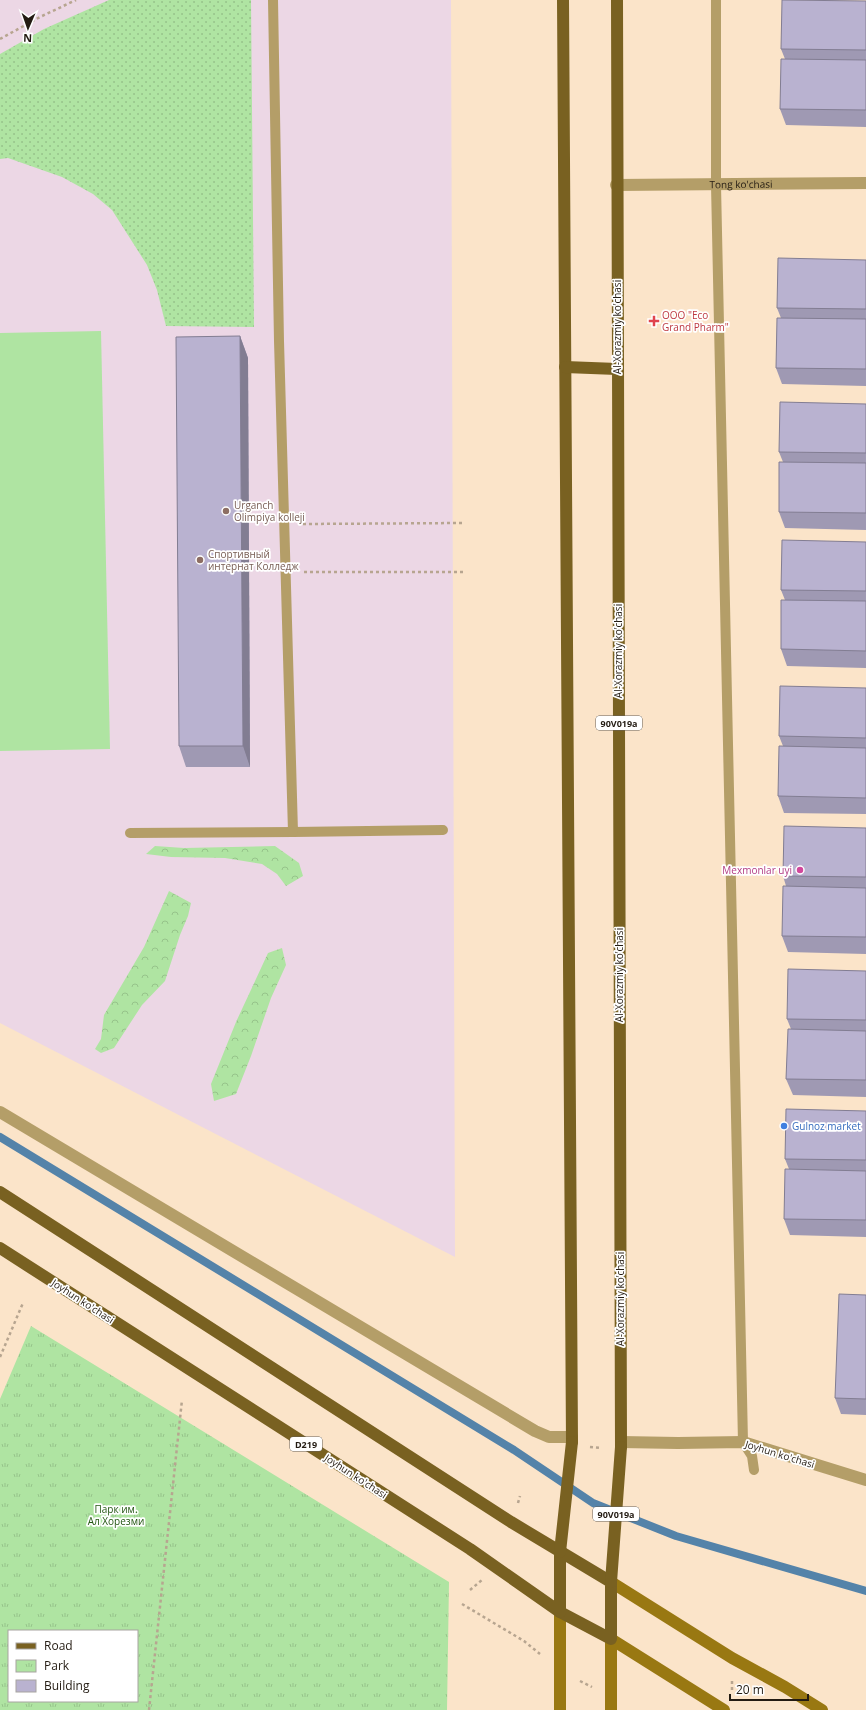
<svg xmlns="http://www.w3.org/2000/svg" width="866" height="1710" font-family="'Open Sans',sans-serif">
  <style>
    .education { fill: #ecd7e5 }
    .grass { fill: url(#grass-dots) }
    .forest { fill: url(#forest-crowns) }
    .park { fill: url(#park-tufts); fill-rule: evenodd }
    .pitch { fill: #afe4a2 }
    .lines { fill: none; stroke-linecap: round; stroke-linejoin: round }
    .stream { stroke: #5483a9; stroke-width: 8 }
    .path { stroke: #b7a590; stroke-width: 2.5; stroke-dasharray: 3 3; stroke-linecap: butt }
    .lane { stroke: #b49e68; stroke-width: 10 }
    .street { stroke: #b49e68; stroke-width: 12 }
    .secondary { stroke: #997812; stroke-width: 12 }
    .primary { stroke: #796121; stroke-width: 12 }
    .primary-bridge { stroke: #796121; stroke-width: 12 }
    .wall { fill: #9f99b3 }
    .shaded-wall { fill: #827d92 }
    .building { fill: #b9b2d0; stroke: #827d92 }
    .health-dot { fill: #e0444e; stroke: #fff; stroke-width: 1.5 }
    .education-dot { fill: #8d6e63; stroke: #fff; stroke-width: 1.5 }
    .hotel-dot { fill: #d1479c; stroke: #fff; stroke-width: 1.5 }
    .shop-dot { fill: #3f7fe0; stroke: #fff; stroke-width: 1.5 }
    .labels { text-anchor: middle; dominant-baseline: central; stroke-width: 3.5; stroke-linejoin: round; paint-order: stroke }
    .shield { fill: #fff; stroke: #655f59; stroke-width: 1 }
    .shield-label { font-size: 9px; font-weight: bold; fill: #231b12 }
    .street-label { font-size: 10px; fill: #231b12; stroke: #fff }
    .health-label { font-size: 10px; fill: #be3a42; stroke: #fff; text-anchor: start }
    .education-label { font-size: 10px; fill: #785e54; stroke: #fff; text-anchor: start }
    .hotel-label { font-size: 10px; fill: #b23c85; stroke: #fff; text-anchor: end }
    .shop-label { font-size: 10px; fill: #366cbe; stroke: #fff; text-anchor: start }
    .park-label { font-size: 10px; fill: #235612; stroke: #fff }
  </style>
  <defs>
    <pattern id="grass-dots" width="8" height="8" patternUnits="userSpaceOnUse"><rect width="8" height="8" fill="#afe4a2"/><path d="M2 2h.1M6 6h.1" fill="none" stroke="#96c38a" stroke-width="1.8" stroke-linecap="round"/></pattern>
    <pattern id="forest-crowns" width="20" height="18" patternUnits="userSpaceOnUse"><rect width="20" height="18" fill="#afe4a2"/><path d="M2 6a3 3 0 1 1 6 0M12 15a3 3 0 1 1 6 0" fill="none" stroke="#96c38a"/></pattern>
    <pattern id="park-tufts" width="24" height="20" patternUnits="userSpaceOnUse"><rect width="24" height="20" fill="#afe4a2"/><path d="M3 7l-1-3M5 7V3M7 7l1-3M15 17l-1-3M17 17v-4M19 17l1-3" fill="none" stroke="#96c38a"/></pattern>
  </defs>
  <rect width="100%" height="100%" fill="#fbe4c9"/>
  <polygon class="education" points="0,0 451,0 455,1257 0,1023"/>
  <polygon class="grass" points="109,0 251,0 254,327 166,326 157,290 147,265 112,210 93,194 62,177 8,158 0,159 0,54 44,29"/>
  <g class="forest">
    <polygon points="155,846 184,848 275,846 299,863 303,876 286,886 277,874 262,864 225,858 171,857 146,854"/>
    <polygon points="169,891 191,903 188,916 180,935 165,981 142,1005 114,1048 101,1053 95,1049 101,1039 104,1015 144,947"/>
    <polygon points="282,948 286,965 271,998 251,1056 236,1094 214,1101 211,1084 236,1022 268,953"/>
  </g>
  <path class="park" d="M31,1326L449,1582L447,1710H0V1399ZM9,1631H137V1701H9Z"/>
  <polygon class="pitch" points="101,331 110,749 0,751 0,333"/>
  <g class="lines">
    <polyline class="stream" points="0,1137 514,1450 593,1503 676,1536 866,1591"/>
    <g class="path">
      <polyline points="0,39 40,17 76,0"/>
      <polyline points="303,524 464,523"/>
      <polyline points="304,572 464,572"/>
      <polyline points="0,1357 23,1303"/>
      <polyline points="590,1447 601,1448"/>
      <polyline points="518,1503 520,1496"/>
      <polyline points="470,1590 482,1580"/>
      <polyline points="462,1604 524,1641 540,1654"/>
      <polyline points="580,1681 592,1687"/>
      <polyline points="732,1681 732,1692"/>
      <polyline points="149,1710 182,1400"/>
    </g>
    <g class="lane">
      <polyline points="273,0 279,341 293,832 443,830"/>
      <polyline points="716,0 716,185 743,1442 752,1456 754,1470"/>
      <polyline points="130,833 293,832"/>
    </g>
    <g class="street">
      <path id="s1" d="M616,185L866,183"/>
      <polyline points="0,1112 535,1431 549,1437 572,1437"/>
      <polyline points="621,1442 678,1443 743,1442 866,1480"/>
    </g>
    <g class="secondary">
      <polyline points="611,1582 732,1658 785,1687 822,1710"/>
      <polyline points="611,1639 724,1710"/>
      <polyline points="560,1710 560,1612"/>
      <polyline points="611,1710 611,1639"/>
    </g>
    <g class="primary">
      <polyline points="563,0 572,1442"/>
      <polyline points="617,0 621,1447"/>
      <polyline points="565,367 617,369"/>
      <polyline points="0,1192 511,1522 611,1582 611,1639 560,1612 470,1549 0,1248"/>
      <polyline points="560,1552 560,1612"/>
    </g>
    <g class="primary-bridge">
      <polyline points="560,1552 572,1442"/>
      <polyline points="611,1582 621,1447"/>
    </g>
  </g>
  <g class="wall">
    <polygon points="866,1 866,127 786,125 780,109 785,59 781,49"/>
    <polygon points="866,260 866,386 782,384 776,368 781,318 777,308"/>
    <polygon points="240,336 248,358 250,767 186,767 179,746"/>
    <polygon points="866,404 866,530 785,528 779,512 783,462 779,452"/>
    <polygon points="866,542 866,668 787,666 781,649 785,600 781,590"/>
    <polygon points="866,688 866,814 784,813 778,796 783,746 779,736"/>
    <polygon points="866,828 866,954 788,952 782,936 786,886 783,876"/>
    <polygon points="866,971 866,1097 793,1095 786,1079 791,1029 787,1019"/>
    <polygon points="866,1111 866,1237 790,1235 784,1219 789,1169 785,1159"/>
    <polygon points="866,1295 866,1415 841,1414 835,1398"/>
  </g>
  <polygon class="shaded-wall" points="240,336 248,358 250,767 243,746"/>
  <g class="building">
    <polygon points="782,0 866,1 866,50 781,49"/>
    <polygon points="781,59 866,60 866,110 780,109"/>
    <polygon points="778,258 866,260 866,309 777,308"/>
    <polygon points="777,318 866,319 866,369 776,368"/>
    <polygon points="240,336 243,746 179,746 176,337"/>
    <polygon points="780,402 866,404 866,453 779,452"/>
    <polygon points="779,462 866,463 866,513 779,512"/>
    <polygon points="782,540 866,542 866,591 781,590"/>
    <polygon points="781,600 866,601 866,651 781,649"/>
    <polygon points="780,686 866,688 866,738 779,736"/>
    <polygon points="779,746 866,748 866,798 778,796"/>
    <polygon points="784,826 866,828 866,877 783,876"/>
    <polygon points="783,886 866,888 866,937 782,936"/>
    <polygon points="788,969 866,971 866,1020 787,1019"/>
    <polygon points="788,1029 866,1031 866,1080 786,1079"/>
    <polygon points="786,1109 866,1111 866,1160 785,1159"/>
    <polygon points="785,1169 866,1171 866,1220 784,1219"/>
    <polygon points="839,1294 866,1295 866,1399 835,1398"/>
  </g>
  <path class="health-dot" d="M652 315h4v4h4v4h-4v4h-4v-4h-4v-4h4z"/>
  <g class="education-dot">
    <circle cx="226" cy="511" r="4"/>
    <circle cx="200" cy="560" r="4"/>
  </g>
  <circle class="hotel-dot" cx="800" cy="870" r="4"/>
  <circle class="shop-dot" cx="784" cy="1126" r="4"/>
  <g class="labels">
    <g class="shield">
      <rect x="596" y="716" width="46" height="14" rx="3"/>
      <rect x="290" y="1437" width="32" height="14" rx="3"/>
      <rect x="593" y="1507" width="46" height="14" rx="3"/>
    </g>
    <g class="shield-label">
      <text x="619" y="723">90V019a</text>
      <text x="306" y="1444">D219</text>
      <text x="616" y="1514">90V019a</text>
    </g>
    <g class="street-label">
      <text stroke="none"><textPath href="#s1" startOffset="125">Tong ko'chasi</textPath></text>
      <text transform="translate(617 327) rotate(-90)">Al-Xorazmiy ko’chasi</text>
      <text transform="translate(618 651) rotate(-90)">Al-Xorazmiy ko’chasi</text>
      <text transform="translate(619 975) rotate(-90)">Al-Xorazmiy ko’chasi</text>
      <text transform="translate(620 1299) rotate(-90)">Al-Xorazmiy ko’chasi</text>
      <text transform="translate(83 1301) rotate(33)">Joyhun ko'chasi</text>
      <text transform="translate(780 1454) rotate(17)">Joyhun ko'chasi</text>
      <text transform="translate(356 1476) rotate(33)">Joyhun ko'chasi</text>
    </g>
    <g class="health-label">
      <text x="662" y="315">ООО "Eco<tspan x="662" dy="12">Grand Pharm"</tspan></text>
    </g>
    <g class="education-label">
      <text x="234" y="505">Urganch<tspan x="234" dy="12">Olimpiya kolleji</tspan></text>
      <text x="208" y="554">Спортивный<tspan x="208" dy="12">интернат Колледж</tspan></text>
    </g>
    <g class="hotel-label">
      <text x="792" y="870">Mexmonlar uyi</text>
    </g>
    <g class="shop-label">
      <text x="792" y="1126">Gulnoz market</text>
    </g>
    <g class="park-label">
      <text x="116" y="1509">Парк им.<tspan x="116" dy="12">Ал Хорезми</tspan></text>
    </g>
  </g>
  <rect x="8" y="1630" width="130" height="72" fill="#ffffff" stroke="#a7a4a0"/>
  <rect x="16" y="1643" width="20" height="6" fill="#796121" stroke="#a7a4a0"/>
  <text x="44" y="1650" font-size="12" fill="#231b12">Road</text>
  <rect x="16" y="1660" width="20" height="12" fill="url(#park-tufts)" stroke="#a7a4a0"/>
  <text x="44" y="1670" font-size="12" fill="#231b12">Park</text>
  <rect x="16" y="1680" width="20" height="12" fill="#b9b2d0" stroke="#a7a4a0"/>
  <text x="44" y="1690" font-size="12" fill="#231b12">Building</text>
  <g transform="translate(28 28) rotate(182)" stroke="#ffffff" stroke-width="3" paint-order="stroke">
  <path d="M0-3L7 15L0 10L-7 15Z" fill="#231b12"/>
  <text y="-6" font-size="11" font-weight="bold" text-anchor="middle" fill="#231b12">N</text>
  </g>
  <path d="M730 1694v6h78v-6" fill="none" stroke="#231b12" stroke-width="2"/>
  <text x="736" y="1694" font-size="12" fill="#231b12" stroke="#ffffff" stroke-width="3" paint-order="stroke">20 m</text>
</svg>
